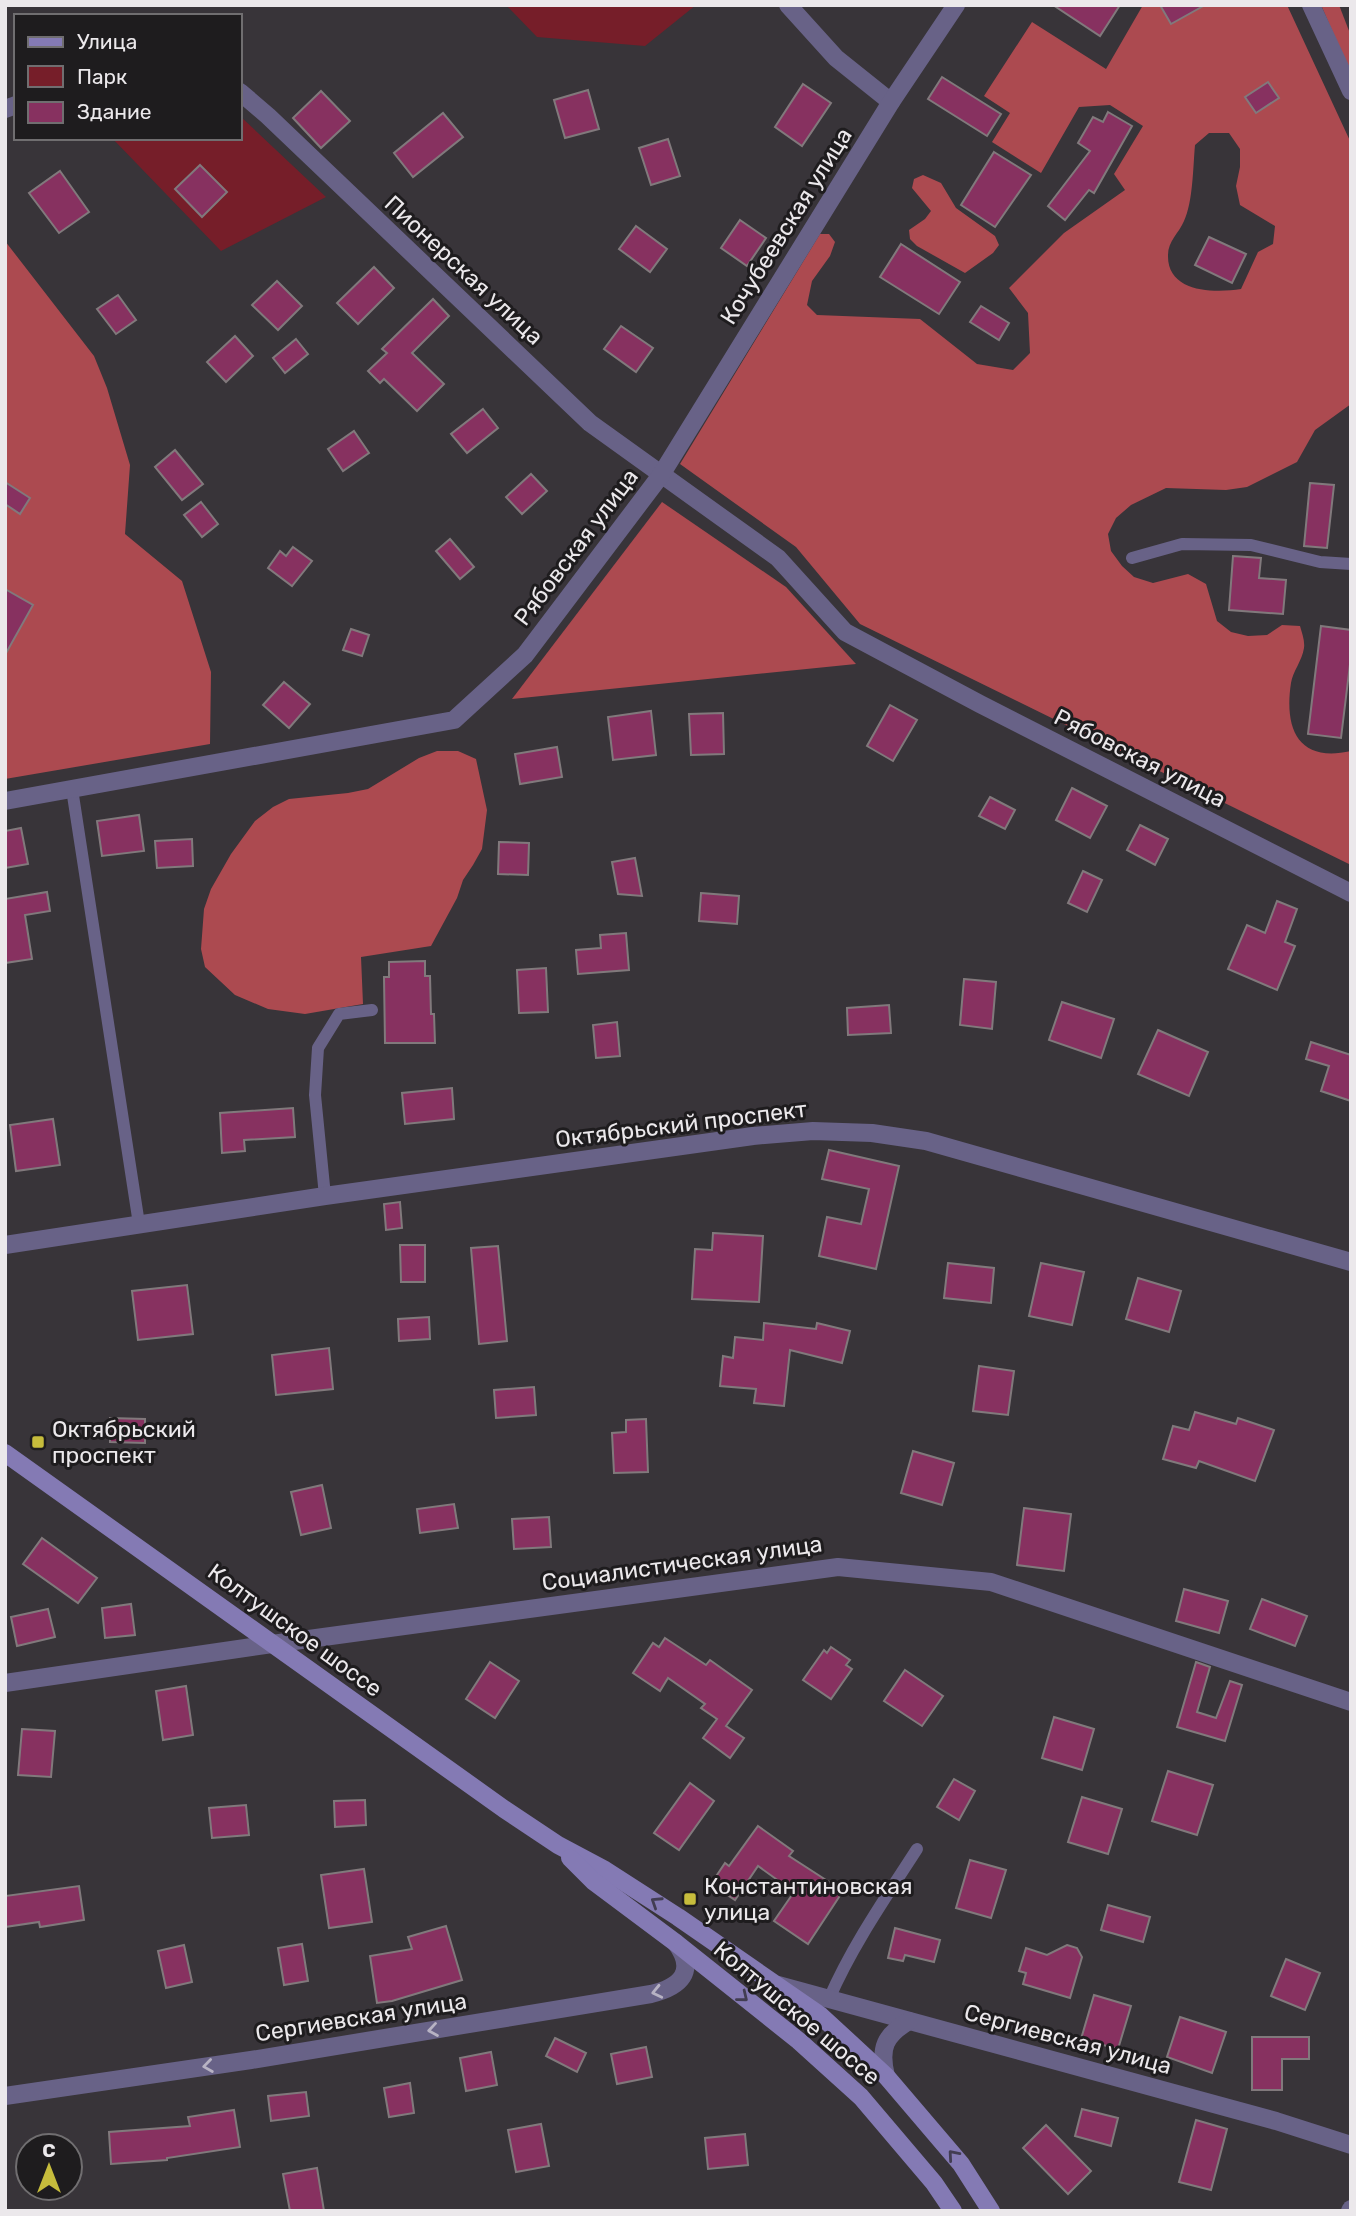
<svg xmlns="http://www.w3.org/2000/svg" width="1356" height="2216" font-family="Rubik,sans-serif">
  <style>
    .green { fill: #761e29 }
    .forest { fill: #ac4a50; fill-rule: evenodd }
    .building { fill: #873160; stroke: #81797c; stroke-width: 2 }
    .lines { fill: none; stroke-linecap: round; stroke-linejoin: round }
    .service { stroke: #686287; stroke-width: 12 }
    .minor { stroke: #686287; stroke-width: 18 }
    .tertiary { stroke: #686287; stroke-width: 18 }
    .secondary { stroke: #847ab4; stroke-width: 18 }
    .oneway { stroke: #423d52 }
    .oneway2 { stroke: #b7b2c3 }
    .poi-dot { fill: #c6bc3c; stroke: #1e1c1e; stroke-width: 2.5 }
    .labels { text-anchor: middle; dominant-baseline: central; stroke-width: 6; stroke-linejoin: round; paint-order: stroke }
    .street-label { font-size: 23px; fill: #ebe8eb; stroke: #1e1c1e }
    .poi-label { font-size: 23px; fill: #ebe8eb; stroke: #1e1c1e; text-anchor: start }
  </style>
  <rect width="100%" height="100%" fill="#383439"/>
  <g class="green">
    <polygon points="506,5 696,5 645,46 537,37"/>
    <polygon points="240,116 326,197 221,251 112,138 240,138"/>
  </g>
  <g class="forest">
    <path d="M1143,5H1287L1351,143V404L1315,430L1297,462L1247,487L1226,490L1166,488L1131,505L1116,518L1108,534L1111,551L1122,566L1134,577L1153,583L1188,574L1206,584L1217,621L1231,632L1248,636L1267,635L1282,625L1300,626C1302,633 1305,641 1304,648C1302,661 1293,671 1291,683C1284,729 1298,763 1351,751V865L860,624L796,547L680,464L820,234H829L835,242L830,256L812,281L807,305L817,315L920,319L977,364L1013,370L1030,353L1028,313L1009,288L1064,233L1125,190L1114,174L1143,126L1110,105L1079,107L1041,173L992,142L1010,113L984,96L1032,22L1106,69ZM1209,133H1229L1240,149V167L1236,186L1240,205L1275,226L1273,244L1258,252L1241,289C1215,293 1167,293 1168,255C1168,241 1179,233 1184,221C1193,202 1193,167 1195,145Z"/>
    <polygon points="1321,5 1339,5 1351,36 1351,74"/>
    <polygon points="923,175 941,183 956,208 995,236 999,245 993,253 965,273 917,246 910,239 909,230 925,219 931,211 912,188 914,179"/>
    <polygon points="5,241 94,356 107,388 130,465 125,534 182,581 211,672 210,744 5,779"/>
    <polygon points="662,502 786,587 856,664 512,699"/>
    <polygon points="437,751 458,751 476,759 487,810 482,849 473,865 463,880 457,898 431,946 361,957 363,1004 305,1014 268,1009 235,995 205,967 201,949 204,909 211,889 231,854 255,821 273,807 289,799 348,793 368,789 419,758"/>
  </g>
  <g class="building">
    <polygon points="1053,5 1120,5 1100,36"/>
    <polygon points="1160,5 1205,5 1171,24"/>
    <polygon points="942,77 1001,114 987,136 928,99"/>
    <polygon points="1268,82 1279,98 1256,113 1245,97"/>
    <polygon points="803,84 831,103 802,146 775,127"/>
    <polygon points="588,90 599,129 565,138 554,100"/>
    <polygon points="321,91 350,121 321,148 293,118"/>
    <polygon points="1108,112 1132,126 1094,193 1089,190 1065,220 1048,206 1090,151 1078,143 1093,117 1103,122"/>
    <polygon points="443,113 463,137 413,177 394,153"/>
    <polygon points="668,139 680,176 651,185 639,148"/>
    <polygon points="994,152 1031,175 995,227 961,205"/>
    <polygon points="200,165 227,192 202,217 175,189"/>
    <polygon points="60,171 89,212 59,233 29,193"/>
    <polygon points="740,220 766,238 747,266 721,248"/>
    <polygon points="636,226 667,249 650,272 619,249"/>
    <polygon points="1209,237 1246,254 1232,283 1195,265"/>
    <polygon points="901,244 960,282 939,314 880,277"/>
    <polygon points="374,267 394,288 358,324 337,303"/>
    <polygon points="277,281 302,306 278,330 252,305"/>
    <polygon points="118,295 136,320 116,334 97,309"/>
    <polygon points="433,299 449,316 412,353 444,384 417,411 384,379 380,383 368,371 387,353 382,349"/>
    <polygon points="981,306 1009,323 999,340 970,322"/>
    <polygon points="621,326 653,348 636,372 604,349"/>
    <polygon points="235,336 253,356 226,382 207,362"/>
    <polygon points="296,339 308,354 285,373 273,358"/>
    <polygon points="483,409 498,428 467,453 451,434"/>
    <polygon points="354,431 369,453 343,471 328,449"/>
    <polygon points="175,450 203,484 182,500 155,467"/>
    <polygon points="531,474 547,491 522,514 506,497"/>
    <polygon points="5,482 30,498 20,514 5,504"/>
    <polygon points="1310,483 1334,485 1327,548 1304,546"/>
    <polygon points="201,502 218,524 202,537 184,515"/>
    <polygon points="450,539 474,567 460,579 436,551"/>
    <polygon points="293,547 312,561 292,586 268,568 280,551 286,556"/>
    <polygon points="1233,556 1261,558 1259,578 1286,580 1283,614 1229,610"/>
    <polygon points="5,589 33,605 5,655"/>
    <polygon points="1321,626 1351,630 1351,656 1341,738 1308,734"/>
    <polygon points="351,629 369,635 362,656 343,650"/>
    <polygon points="284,682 310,704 289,728 263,705"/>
    <polygon points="890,705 917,720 893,761 867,746"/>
    <polygon points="651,711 656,755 613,760 608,717"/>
    <polygon points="723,713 724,754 691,755 689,714"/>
    <polygon points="557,747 562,777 520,784 515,754"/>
    <polygon points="1072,788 1107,806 1090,838 1056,820"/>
    <polygon points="990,797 1015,810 1005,829 979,816"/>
    <polygon points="139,815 144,851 102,856 97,821"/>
    <polygon points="1140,825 1168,839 1155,865 1127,850"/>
    <polygon points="21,828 28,864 5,868 5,831"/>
    <polygon points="192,839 193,866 157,868 155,841"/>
    <polygon points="499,842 529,843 528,875 498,874"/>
    <polygon points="635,858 642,896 618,894 612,862"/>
    <polygon points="1083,871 1102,880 1087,912 1068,903"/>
    <polygon points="47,892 50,911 25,915 32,959 5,963 5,899"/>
    <polygon points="701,893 739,896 737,924 699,921"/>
    <polygon points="1277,901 1297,909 1285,942 1295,946 1277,990 1228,969 1247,925 1265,933"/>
    <polygon points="626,933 629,970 578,974 576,950 601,948 600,935"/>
    <polygon points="425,961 425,976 430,976 431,1014 434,1014 435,1043 385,1043 384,977 389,977 389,962"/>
    <polygon points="546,968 548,1012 519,1013 517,970"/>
    <polygon points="964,979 996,982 992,1029 960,1025"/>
    <polygon points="1062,1002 1114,1019 1101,1058 1049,1040"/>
    <polygon points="889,1005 891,1033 848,1035 847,1008"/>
    <polygon points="617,1022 620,1056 596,1058 593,1025"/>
    <polygon points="1158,1030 1208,1052 1189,1096 1138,1074"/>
    <polygon points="1311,1042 1351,1055 1351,1101 1321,1091 1329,1066 1306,1059"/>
    <polygon points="452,1088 454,1119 405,1124 402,1093"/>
    <polygon points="293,1108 295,1137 244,1140 245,1151 222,1153 220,1113"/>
    <polygon points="53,1119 60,1165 16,1171 10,1125"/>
    <polygon points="829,1150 899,1166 876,1269 819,1256 827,1217 861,1224 869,1189 822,1179"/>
    <polygon points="400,1202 402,1228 386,1230 384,1204"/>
    <polygon points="713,1233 763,1236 759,1302 692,1299 695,1249 712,1250"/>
    <polygon points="400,1245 425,1245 425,1282 401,1282"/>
    <polygon points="498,1246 507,1341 479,1344 471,1248"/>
    <polygon points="948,1263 994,1268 991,1303 944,1298"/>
    <polygon points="1041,1263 1084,1272 1072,1325 1029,1316"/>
    <polygon points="1138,1278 1181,1291 1169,1332 1126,1319"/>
    <polygon points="187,1285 193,1334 138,1340 132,1291"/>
    <polygon points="429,1317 430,1339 399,1341 398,1319"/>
    <polygon points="764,1323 816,1329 817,1323 850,1331 842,1363 790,1350 784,1406 754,1403 756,1389 720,1386 723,1356 733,1358 735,1337 763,1340"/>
    <polygon points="329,1348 333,1389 276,1395 272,1355"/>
    <polygon points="979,1366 1014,1371 1008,1415 973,1411"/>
    <polygon points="534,1387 536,1415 496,1418 494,1390"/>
    <polygon points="1195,1412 1236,1424 1238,1418 1274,1430 1255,1481 1199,1461 1196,1468 1163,1459 1173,1426 1189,1430"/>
    <polygon points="110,1418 145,1419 145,1443 110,1442"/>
    <polygon points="646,1419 648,1472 614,1473 612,1433 626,1432 626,1420"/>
    <polygon points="913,1451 954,1463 942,1505 901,1493"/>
    <polygon points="322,1485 331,1528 301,1535 291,1492"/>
    <polygon points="454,1504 458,1528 420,1533 417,1509"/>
    <polygon points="1024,1508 1071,1514 1064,1571 1017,1565"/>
    <polygon points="549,1517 551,1547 514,1549 512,1519"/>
    <polygon points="42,1538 97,1578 78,1603 23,1564"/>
    <polygon points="1184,1589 1228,1601 1219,1633 1176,1621"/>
    <polygon points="1262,1599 1307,1616 1295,1646 1250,1629"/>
    <polygon points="131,1604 135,1635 105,1638 102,1608"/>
    <polygon points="48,1609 55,1637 17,1646 11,1617"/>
    <polygon points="665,1638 706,1665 710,1660 752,1690 726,1726 744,1738 730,1758 703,1738 717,1719 701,1708 705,1704 668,1678 660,1691 633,1673 653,1643 659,1647"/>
    <polygon points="831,1647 850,1660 846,1665 852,1669 831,1699 803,1680 824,1650 827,1653"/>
    <polygon points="490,1662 519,1681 495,1718 466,1699"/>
    <polygon points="1196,1662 1210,1667 1197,1712 1216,1718 1230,1681 1242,1685 1225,1741 1177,1727"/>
    <polygon points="905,1670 943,1696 922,1726 884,1701"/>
    <polygon points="186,1686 193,1735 163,1740 156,1691"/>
    <polygon points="1054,1717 1094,1729 1082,1770 1042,1758"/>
    <polygon points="22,1729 55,1731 51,1777 18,1775"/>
    <polygon points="1168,1771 1213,1785 1197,1835 1152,1821"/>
    <polygon points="954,1779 975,1791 959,1820 937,1807"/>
    <polygon points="690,1783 714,1801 679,1850 654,1833"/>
    <polygon points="1082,1797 1122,1809 1108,1854 1068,1842"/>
    <polygon points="365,1800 366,1825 335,1827 334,1801"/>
    <polygon points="246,1805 249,1835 212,1838 209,1808"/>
    <polygon points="758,1826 793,1851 789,1856 843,1891 808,1944 774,1921 794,1892 758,1866 735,1900 711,1884 725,1863 729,1866"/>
    <polygon points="970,1860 1006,1870 991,1918 956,1908"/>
    <polygon points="364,1869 372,1922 329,1928 321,1875"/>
    <polygon points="79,1886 84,1920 40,1927 39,1922 5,1927 5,1896"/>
    <polygon points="1108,1905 1150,1917 1143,1942 1101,1930"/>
    <polygon points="446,1926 462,1980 392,2001 377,2003 370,1956 412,1949 408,1937"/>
    <polygon points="895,1928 940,1940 934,1962 905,1955 903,1961 888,1958"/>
    <polygon points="302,1944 308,1981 284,1985 278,1948"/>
    <polygon points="184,1945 192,1982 166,1988 158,1951"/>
    <polygon points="1067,1945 1077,1948 1082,1957 1070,1998 1023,1984 1026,1973 1019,1971 1026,1948 1047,1955"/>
    <polygon points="1286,1959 1320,1973 1305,2010 1271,1996"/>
    <polygon points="1094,1995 1131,2006 1118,2049 1081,2039"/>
    <polygon points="1180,2017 1226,2032 1212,2073 1167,2057"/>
    <polygon points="1252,2037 1309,2037 1309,2059 1282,2059 1282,2090 1252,2090"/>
    <polygon points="555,2038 586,2053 577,2072 546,2056"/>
    <polygon points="646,2047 652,2077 617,2084 611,2054"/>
    <polygon points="491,2052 497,2085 466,2091 460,2058"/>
    <polygon points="410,2083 414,2113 389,2117 384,2088"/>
    <polygon points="306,2092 309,2116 271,2121 268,2096"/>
    <polygon points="1082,2109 1118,2118 1111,2146 1075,2136"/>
    <polygon points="234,2110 240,2147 167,2158 167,2160 111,2164 109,2132 190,2126 188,2117"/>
    <polygon points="1196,2120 1227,2129 1211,2190 1179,2182"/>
    <polygon points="541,2124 549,2166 516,2172 508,2130"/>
    <polygon points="1046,2125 1091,2171 1068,2194 1023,2148"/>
    <polygon points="745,2134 748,2165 708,2169 705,2138"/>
    <polygon points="317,2168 324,2211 290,2211 283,2174"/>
  </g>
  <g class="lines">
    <g class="service">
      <polyline points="1132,558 1182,544 1251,545 1320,562 1351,564"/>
      <polyline points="72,789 139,1224"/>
      <polyline points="325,1196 315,1095 318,1048 339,1014 372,1010"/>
      <path d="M829,1999C852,1946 886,1897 917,1849"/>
    </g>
    <g class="minor">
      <polyline points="788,5 836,58 891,102"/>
      <polyline points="1311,5 1351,91"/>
      <polyline points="240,92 268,116 590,423 778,558 845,632 980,704 1351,893"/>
      <polyline points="5,109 16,105"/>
      <polyline points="5,801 454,720 525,655 661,475 891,102 956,5"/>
      <polyline points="5,1683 272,1644 838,1567 991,1582 1351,1702"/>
      <polyline points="778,1985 1276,2121 1351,2145"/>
      <path d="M886,2076C879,2048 885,2035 909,2021"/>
      <path d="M5,2096L251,2060L651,1994C680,1987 697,1972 676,1943"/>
      <polyline points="1350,2211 1351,2209"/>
    </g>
    <polyline class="tertiary" points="5,1245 325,1196 753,1136 813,1131 872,1133 926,1141 1351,1262"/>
    <g class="secondary">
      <polyline points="5,1453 504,1809 558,1845 605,1870 678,1917 821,2016 886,2076 961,2164 991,2211"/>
      <polyline points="570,1858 593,1881 676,1943 799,2041 861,2097 934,2183 953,2211"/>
    </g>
  </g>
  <defs><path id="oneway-chevron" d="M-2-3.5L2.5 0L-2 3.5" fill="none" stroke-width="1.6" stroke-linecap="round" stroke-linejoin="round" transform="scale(1.75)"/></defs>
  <g class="oneway">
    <use href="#oneway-chevron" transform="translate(656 1902) rotate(-147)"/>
    <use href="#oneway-chevron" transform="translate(743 1997) rotate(39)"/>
    <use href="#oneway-chevron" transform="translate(953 2155) rotate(-131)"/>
  </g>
  <g class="oneway2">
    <use href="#oneway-chevron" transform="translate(657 1992) rotate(167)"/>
    <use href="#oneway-chevron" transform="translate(433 2030) rotate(171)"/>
    <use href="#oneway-chevron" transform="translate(208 2066) rotate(172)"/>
  </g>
  <g class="poi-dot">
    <rect x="31" y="1435" width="14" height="14" rx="3.5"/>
    <rect x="683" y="1892" width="14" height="14" rx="3.5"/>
  </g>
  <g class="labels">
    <g class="street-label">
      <text transform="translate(786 226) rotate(-58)">Кочубеевская улица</text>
      <text transform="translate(464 270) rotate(43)">Пионерская улица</text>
      <text transform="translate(576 547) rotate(-53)">Рябовская улица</text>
      <text transform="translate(1140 758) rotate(27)">Рябовская улица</text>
      <text transform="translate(681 1124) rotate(-7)">Октябрьский проспект</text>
      <text transform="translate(682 1563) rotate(-8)">Социалистическая улица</text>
      <text transform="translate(295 1630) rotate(36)">Колтушское шоссе</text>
      <text transform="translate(797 2013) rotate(40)">Колтушское шоссе</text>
      <text transform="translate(361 2017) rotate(-9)">Сергиевская улица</text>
      <text transform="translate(1068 2039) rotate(15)">Сергиевская улица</text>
    </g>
    <g class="poi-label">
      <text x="52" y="1429">Октябрьский<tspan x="52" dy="26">проспект</tspan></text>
      <text x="704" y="1886">Константиновская<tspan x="704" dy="26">улица</tspan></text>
    </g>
  </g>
  <rect width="1356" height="2216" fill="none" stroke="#ebe8eb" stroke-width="14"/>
  <rect x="14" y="14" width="228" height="126" fill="#1e1c1e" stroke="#706e70" stroke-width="2"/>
  <rect x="28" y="37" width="35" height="10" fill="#847ab4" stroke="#706e70" stroke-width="2"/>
  <text x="77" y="49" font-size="21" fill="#ebe8eb">Улица</text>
  <rect x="28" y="66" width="35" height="21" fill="#761e29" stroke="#706e70" stroke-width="2"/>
  <text x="77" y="84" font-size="21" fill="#ebe8eb">Парк</text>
  <rect x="28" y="102" width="35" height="21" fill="#873160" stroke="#706e70" stroke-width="2"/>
  <text x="77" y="119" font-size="21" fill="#ebe8eb">Здание</text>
  <g transform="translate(49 2167)"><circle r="33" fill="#1e1c1e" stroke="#706e70" stroke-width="2"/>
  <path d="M0-5L12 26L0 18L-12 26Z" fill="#c6bc3c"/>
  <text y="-10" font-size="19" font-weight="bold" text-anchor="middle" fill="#ebe8eb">С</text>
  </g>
</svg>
